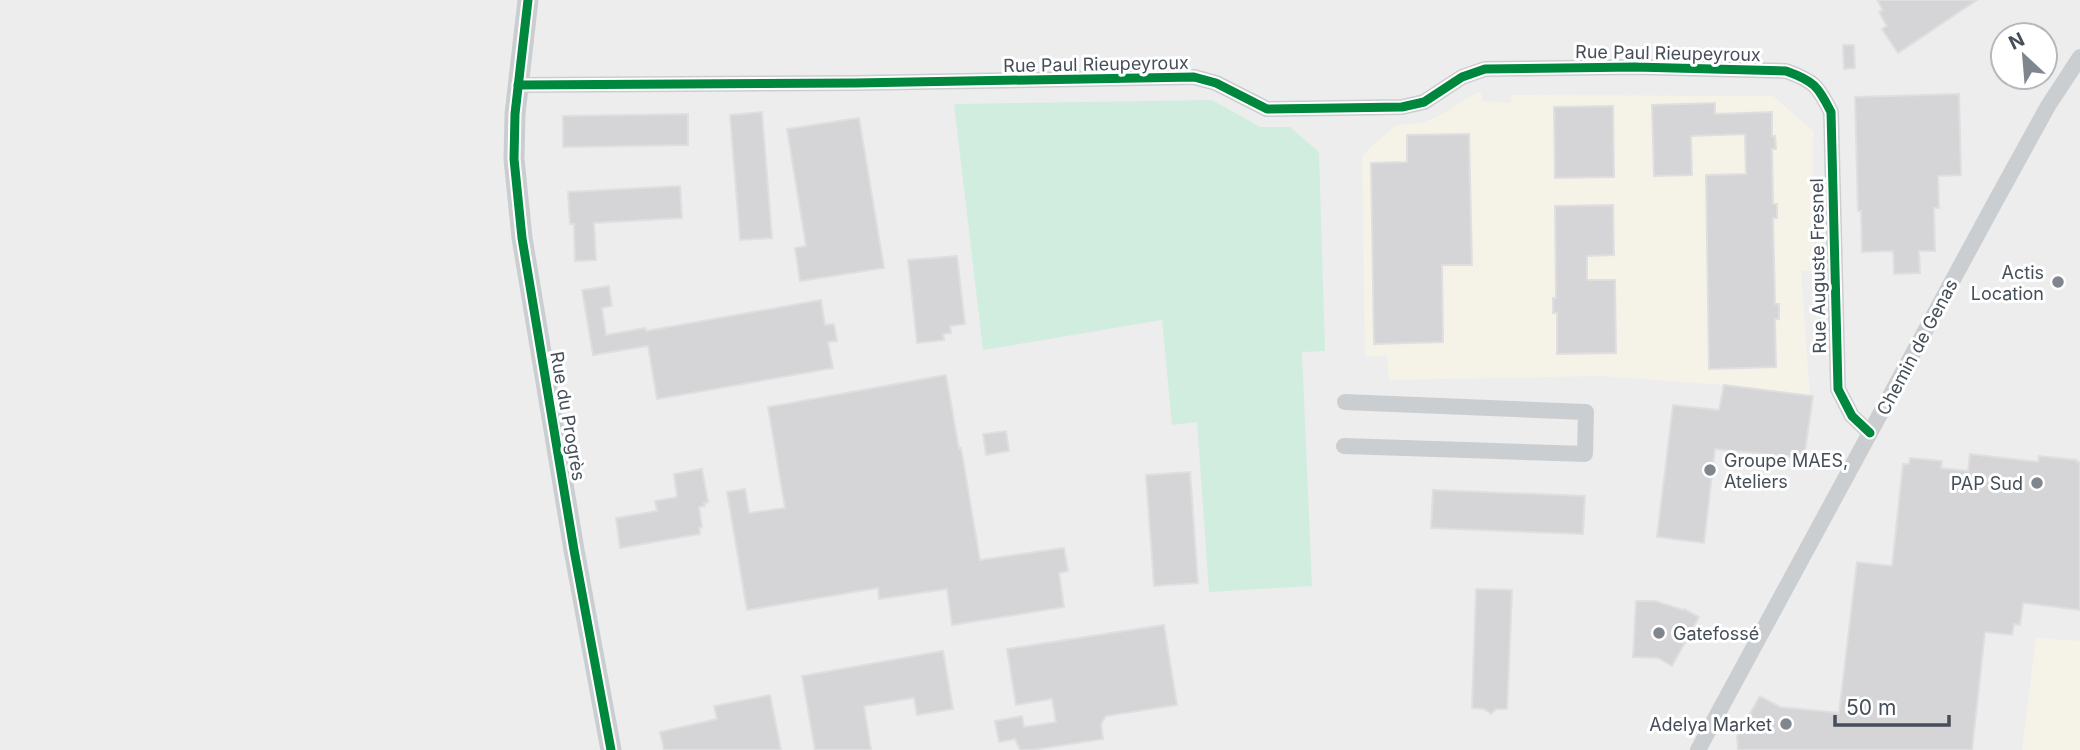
<svg xmlns="http://www.w3.org/2000/svg" width="2080" height="750" font-family="Inter,sans-serif">
  <style>
    .commercial { fill: #f5f2e8 }
    .green { fill: #d1eddf }
    .building { fill: #d5d5d7; stroke: #dfdfe0; stroke-width: 2 }
    .lines { fill: none; stroke-linecap: round; stroke-linejoin: round }
    .minor { stroke: #cbced1; stroke-width: 16 }
    .tertiary { stroke: #cbced1; stroke-width: 21 }
    .cycleway-casing { stroke: #fff; stroke-width: 13 }
    .cycleway { stroke: #00873e; stroke-width: 9 }
    .poi-dot { fill: #80868d; stroke: #fff; stroke-width: 2.5 }
    .labels { text-anchor: middle; dominant-baseline: central; stroke-width: 6; stroke-linejoin: round; paint-order: stroke }
    .street-label { font-size: 18px; fill: #454e59; stroke: #fff }
    .poi-label { font-size: 18px; fill: #454e59; stroke: #fff; text-anchor: end }
  </style>
  <rect width="100%" height="100%" fill="#eeeded"/>
  <g class="commercial">
    <polygon points="1481,91 1482,101 1511,103 1512,95 1773,96 1813,131 1814,271 1801,271 1810,396 1724,385 1601,376 1389,380 1387,356 1365,356 1362,155 1396,125 1420,123 1432,119 1448,111 1465,99"/>
    <polygon points="2036,638 2080,641 2080,750 2022,750"/>
  </g>
  <polygon class="green" points="1212,100 1260,127 1290,127 1319,152 1325,351 1302,352 1312,586 1209,592 1197,422 1172,425 1162,320 983,350 954,104"/>
  <g class="building">
    <polygon points="1877,0 1977,0 1898,53 1882,29 1887,26 1879,12 1883,10"/>
    <polygon points="1843,45 1854,45 1855,68 1844,69"/>
    <polygon points="1959,94 1961,175 1938,176 1939,208 1934,208 1935,251 1919,251 1920,273 1894,274 1893,251 1862,252 1861,211 1858,211 1855,97"/>
    <polygon points="1715,103 1715,114 1772,112 1772,136 1775,136 1776,149 1772,149 1773,204 1777,204 1777,218 1773,218 1775,304 1779,304 1779,319 1775,319 1776,367 1709,369 1706,175 1746,174 1745,134 1691,136 1692,175 1654,176 1652,105"/>
    <polygon points="1613,106 1614,177 1555,178 1554,107"/>
    <polygon points="762,112 772,238 740,240 730,115"/>
    <polygon points="688,114 688,145 563,147 563,116"/>
    <polygon points="859,118 884,268 800,281 795,248 806,246 787,129"/>
    <polygon points="1469,134 1472,265 1442,265 1443,342 1374,344 1371,163 1407,162 1407,135"/>
    <polygon points="680,186 682,218 594,223 596,260 575,261 574,224 570,224 568,192"/>
    <polygon points="1613,205 1614,255 1587,256 1587,280 1615,280 1616,353 1557,354 1557,313 1553,313 1553,298 1556,298 1555,206"/>
    <polygon points="957,256 965,324 950,326 951,333 943,334 944,340 917,343 908,260"/>
    <polygon points="609,286 612,306 602,308 606,335 645,328 646,331 821,300 825,325 834,324 837,341 828,342 833,368 657,399 648,346 593,355 582,290"/>
    <polygon points="946,375 959,449 961,448 980,560 1064,548 1068,571 1059,573 1064,607 952,625 947,589 879,599 878,588 747,610 727,492 745,489 749,513 785,508 768,407"/>
    <polygon points="1724,385 1813,396 1804,458 1715,449 1704,543 1657,537 1673,405 1719,410"/>
    <polygon points="1006,431 1009,451 986,455 983,434"/>
    <polygon points="1970,454 2038,462 2039,456 2077,460 2077,462 2080,462 2080,610 2023,603 2020,625 2014,624 2012,635 1985,632 1972,750 1738,750 1737,736 1760,696 1780,707 1839,713 1857,562 1892,566 1903,464 1909,464 1910,458 1942,461 1941,468 1968,471"/>
    <polygon points="702,469 708,502 704,503 705,506 699,507 702,527 699,528 700,534 620,548 616,518 657,511 655,501 677,497 674,474"/>
    <polygon points="1190,472 1198,583 1154,586 1146,475"/>
    <polygon points="1433,490 1585,496 1583,534 1431,528"/>
    <polygon points="1476,589 1512,590 1507,709 1496,709 1491,714 1484,709 1472,708"/>
    <polygon points="1636,601 1655,601 1683,610 1684,609 1699,617 1672,666 1658,658 1633,657"/>
    <polygon points="1164,625 1177,705 1106,716 1101,724 1103,739 1032,750 1020,750 1015,739 999,742 995,721 1022,716 1024,727 1056,722 1052,699 1016,705 1007,649"/>
    <polygon points="943,651 953,709 917,715 914,698 864,706 871,750 815,750 802,676"/>
    <polygon points="770,695 781,750 664,750 660,732 717,719 714,706"/>
  </g>
  <g class="lines">
    <g class="minor">
      <path d="M518,85L856,83L1194,77L1216,83L1267,109L1402,107L1424,102L1462,77L1485,69L1635,67L1786,71C1814,81 1818,86 1831,112L1838,389L1852,416L1870,433"/>
      <polyline points="1344,446 1585,454 1586,412 1345,402"/>
      <polyline points="1698,750 1994,204 2048,106 2080,57"/>
    </g>
    <polyline class="tertiary" points="528,0 515,114 514,159 522,238 574,550 611,750"/>
    <g class="cycleway-casing">
      <g id="cycleway">
        <polyline points="528,0 515,114 514,159 522,238 574,550 611,750"/>
        <path d="M518,85L856,83L1194,77L1216,83L1267,109L1402,107L1424,102L1462,77L1485,69L1635,67L1786,71C1814,81 1818,86 1831,112L1838,389L1852,416L1870,433"/>
      </g>
    </g>
    <use href="#cycleway" class="cycleway"/>
  </g>
  <g class="poi-dot">
    <circle cx="2058" cy="282" r="7"/>
    <circle cx="1710" cy="470" r="7"/>
    <circle cx="2037" cy="483" r="7"/>
    <circle cx="1659" cy="633" r="7"/>
    <circle cx="1786" cy="724" r="7"/>
  </g>
  <g class="labels">
    <g class="street-label">
      <text transform="translate(1668 53) rotate(1)">Rue Paul Rieupeyroux</text>
      <text transform="translate(1096 64) rotate(-1)">Rue Paul Rieupeyroux</text>
      <text transform="translate(1818 266) rotate(-91)">Rue Auguste Fresnel</text>
      <text transform="translate(1917 347) rotate(-62)">Chemin de Genas</text>
      <text transform="translate(568 416) rotate(80)">Rue du Progrès</text>
    </g>
    <g class="poi-label">
      <text x="2044" y="272">Actis<tspan x="2044" dy="21">Location</tspan></text>
      <text x="1724" y="460" text-anchor="start">Groupe MAES,<tspan x="1724" dy="21">Ateliers</tspan></text>
      <text x="2023" y="483">PAP Sud</text>
      <text x="1673" y="633" text-anchor="start">Gatefossé</text>
      <text x="1772" y="724">Adelya Market</text>
    </g>
  </g>
  <g transform="translate(2024 56) rotate(334)"><circle r="33" fill="#ffffff" stroke="#b5b8bd" stroke-width="2"/>
  <path d="M0-5L12 26L0 18L-12 26Z" fill="#80868d"/>
  <text y="-10" font-size="19" font-weight="bold" text-anchor="middle" fill="#454e59">N</text>
  </g>
  <path d="M1835 715v10h114v-10" fill="none" stroke="#454e59" stroke-width="3.5"/>
  <text x="1846" y="715" font-size="21" fill="#454e59" stroke="#ffffff" stroke-width="5" paint-order="stroke">50 m</text>
</svg>
